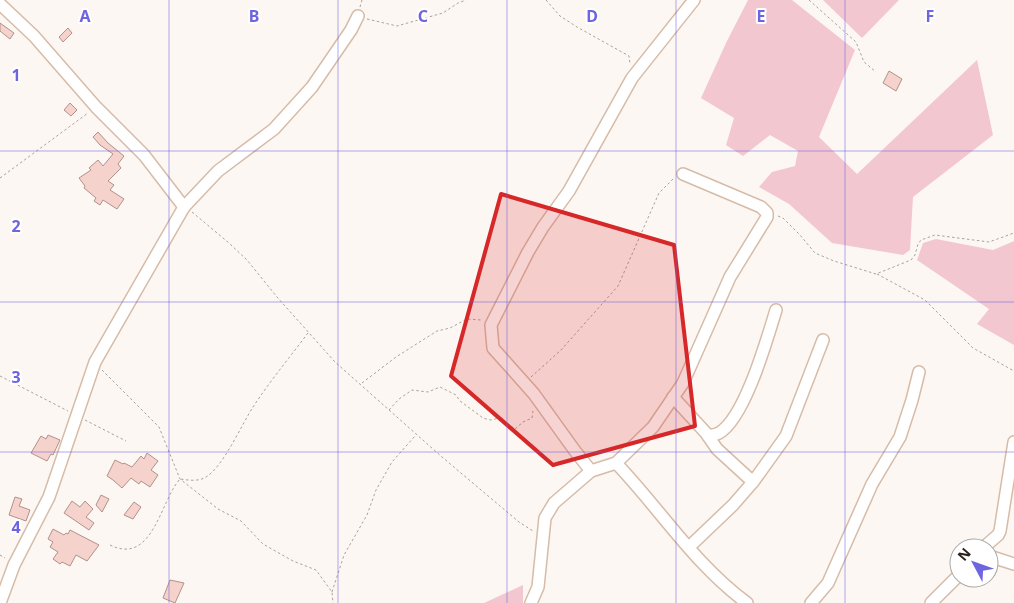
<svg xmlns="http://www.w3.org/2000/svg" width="1014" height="603" font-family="'Noto Sans',sans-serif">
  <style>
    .green { fill: #f3c7d0 }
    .building { fill: #f5d2cb; stroke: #b2918a }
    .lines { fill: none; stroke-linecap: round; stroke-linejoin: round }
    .minor-casing { stroke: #d6bca8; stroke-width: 14 }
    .path { stroke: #a9a19c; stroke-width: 1; stroke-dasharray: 2.5 2.5; stroke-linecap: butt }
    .minor { stroke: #fff; stroke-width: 11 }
    .marked { fill: #d62828; fill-opacity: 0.2; stroke: #d62828; stroke-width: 4; stroke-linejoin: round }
    .grid { fill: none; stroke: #6e65df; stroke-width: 1; stroke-opacity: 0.55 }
    .grid-label { font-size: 16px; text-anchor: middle; font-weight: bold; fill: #6e65df; stroke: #fff; stroke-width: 4; stroke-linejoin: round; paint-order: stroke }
  </style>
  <rect width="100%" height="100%" fill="#fdf7f3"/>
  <g class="green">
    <polygon points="748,0 792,0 855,50 819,137 857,174 977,60 993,135 913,197 910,250 903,255 832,243 789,204 759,187 772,172 795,166 798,151 770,135 743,156 726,145 734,118 701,98 726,43"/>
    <polygon points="823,0 899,0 862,38"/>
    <polygon points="936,239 993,250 1014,241 1014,345 977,324 989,309 917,260 923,243"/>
    <polygon points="523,585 523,603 484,603"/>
  </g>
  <g class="building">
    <polygon points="0,23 14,33 10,39 0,31"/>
    <polygon points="68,28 72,33 63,42 59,37"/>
    <polygon points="889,71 902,79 896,91 883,83"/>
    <polygon points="70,103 77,110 71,116 64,110"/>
    <polygon points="98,132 108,143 124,156 118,164 121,168 108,181 114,185 110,190 124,199 117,209 103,200 100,205 94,201 96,198 84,188 85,186 79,178 91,170 89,168 98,160 103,166 113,154 100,145 93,137"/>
    <polygon points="48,435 60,440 53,455 51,454 47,461 31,453 41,436 46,439"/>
    <polygon points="147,453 158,461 151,470 158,475 150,487 141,481 139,484 131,478 122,488 113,480 107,476 115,460 123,464 124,463 132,467 141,456 144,459"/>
    <polygon points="101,495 109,499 102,512 96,505"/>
    <polygon points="15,497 22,499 19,506 30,510 26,521 9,515"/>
    <polygon points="72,501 80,507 85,501 93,509 86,517 94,523 89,530 64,513"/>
    <polygon points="134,502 141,507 133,519 124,515"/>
    <polygon points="53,529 64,535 66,533 68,534 70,530 99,545 87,561 76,555 70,566 62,562 60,564 53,559 58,552 50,547 53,542 48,539"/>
    <polygon points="170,580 184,583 175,603 163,598"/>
  </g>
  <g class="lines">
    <g class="minor-casing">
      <g id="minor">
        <polyline points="0,4 34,36 96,107 144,155 184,207 95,362 49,497 14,565 0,603"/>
        <polyline points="184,207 218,171 274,129 312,87 351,30 358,16"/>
        <polyline points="673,397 706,433 717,449 753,482 733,505 689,547"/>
        <path d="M708,436C712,435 715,435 719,433C745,418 767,339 776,310"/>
        <path d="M616,463C660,509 695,565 747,603"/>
        <polyline points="591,471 616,463 653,427 683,383 730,277 767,217 767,213 761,207 683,174"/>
        <polyline points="753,482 786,436 823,340"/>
        <polyline points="983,548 998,535 1000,531 1014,442"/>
        <polyline points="989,556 1014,564"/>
        <polyline points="531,603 538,587 545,518 554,503 591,471 575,451 534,394 493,348 491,325 528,252 543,227 569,191 632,78 694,0"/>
        <polyline points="811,603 828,583 872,484 900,437 912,400 919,372"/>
        <polyline points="931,603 959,575"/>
      </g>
    </g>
    <g class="path">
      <polyline points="546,0 560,16 577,27 629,56 630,64"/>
      <polyline points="809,0 856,42 864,62 876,72"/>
      <polyline points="360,7 362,0"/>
      <polyline points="367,19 397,26 443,13 458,3 466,0"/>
      <polyline points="0,178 88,113"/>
      <polyline points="192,212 229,243 247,260 277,297 335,362 442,457 519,522 533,531"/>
      <polyline points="778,216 783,218 800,235 815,253 834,261 876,274 911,260 915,255 918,244 921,240 935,235 989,242 1014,233"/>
      <polyline points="877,274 925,300 973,348 1014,371"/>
      <polyline points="102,370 159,427 180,479 218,509 241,521 263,544 293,561 316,570 332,592 333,603"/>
      <polyline points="0,376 68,411"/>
      <polyline points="531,377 561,350 618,286 659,193 674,178"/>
      <polyline points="362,383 396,357 437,331 450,328 467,319 481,320"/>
      <polyline points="389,410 399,399 412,390 428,392 440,387 456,395 460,401 483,418 490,420 500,418 515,429 523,422 532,418 533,411"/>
      <polyline points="85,420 126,441"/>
      <path d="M110,545C153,566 160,501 180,479C188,480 198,482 206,477C223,467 242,424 253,407C270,381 290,357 308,333"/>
      <polyline points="0,555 5,558"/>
      <polyline points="332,592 344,555 367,515 376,490 392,462 415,436"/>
    </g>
    <use href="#minor" class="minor"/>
  </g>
  <path class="marked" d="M501,194L674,245L695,426L553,465L451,376Z"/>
  <path class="grid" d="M169,0V603M338,0V603M507,0V603M676,0V603M845,0V603M0,151H1014M0,302H1014M0,452H1014"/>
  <g class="grid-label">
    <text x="85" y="22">A</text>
    <text x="254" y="22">B</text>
    <text x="423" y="22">C</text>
    <text x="592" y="22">D</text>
    <text x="761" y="22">E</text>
    <text x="930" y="22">F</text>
    <text x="16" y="81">1</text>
    <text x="16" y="232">2</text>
    <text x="16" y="383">3</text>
    <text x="16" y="533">4</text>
  </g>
  <g transform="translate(974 563) rotate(311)"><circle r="24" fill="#ffffff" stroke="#aba7a4"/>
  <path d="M0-4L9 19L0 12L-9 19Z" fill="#6e65df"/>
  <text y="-8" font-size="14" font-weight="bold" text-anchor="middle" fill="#2c221b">N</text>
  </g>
</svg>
